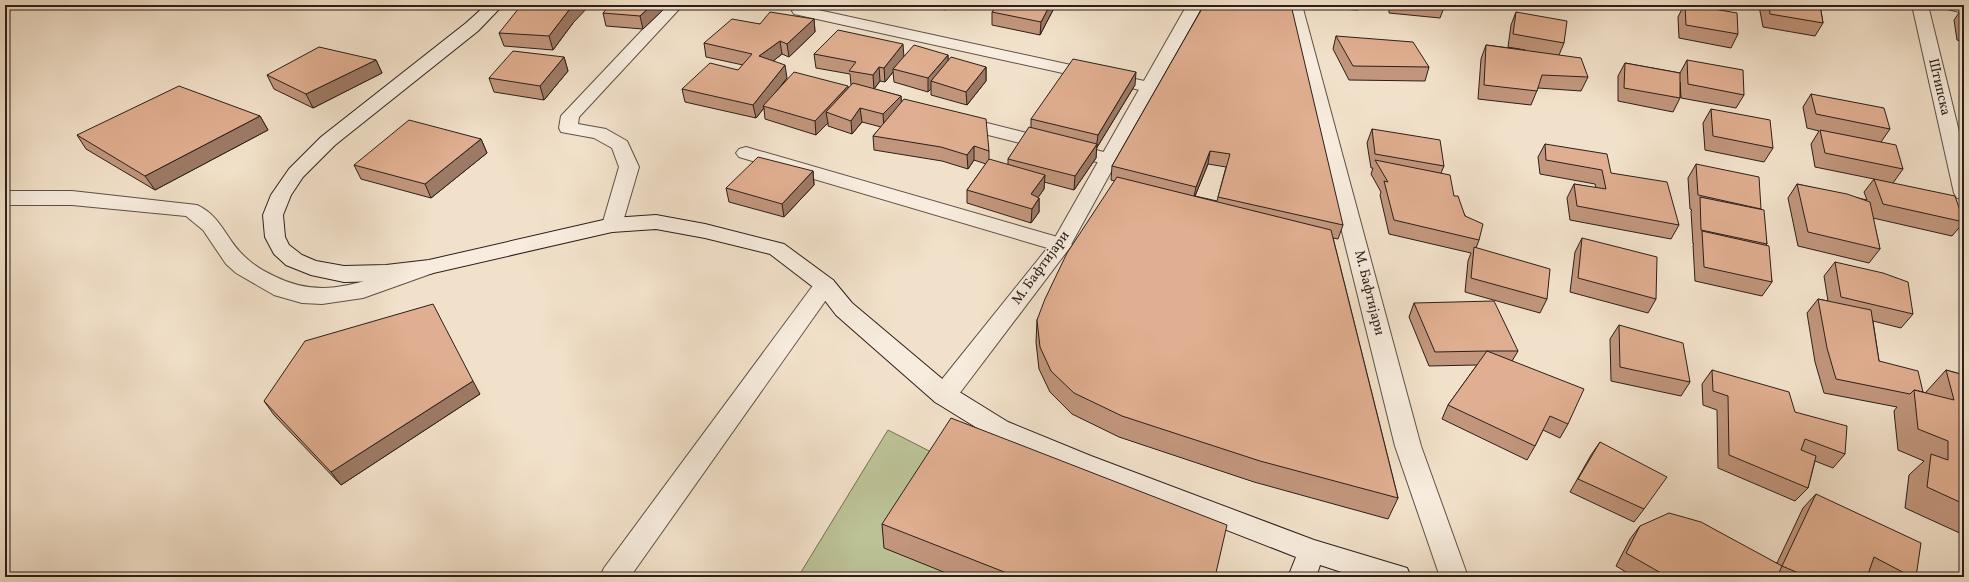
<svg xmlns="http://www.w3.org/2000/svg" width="1969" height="582" font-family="Vollkorn,serif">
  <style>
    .green { fill: #bcc296; stroke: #747058 }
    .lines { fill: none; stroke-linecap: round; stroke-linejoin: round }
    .service-casing { stroke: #5e5046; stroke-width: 2 }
    .minor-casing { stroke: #5e5046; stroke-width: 2 }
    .tertiary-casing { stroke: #5e5046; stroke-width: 2 }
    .secondary-casing { stroke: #2c1f1a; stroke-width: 2 }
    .service { fill: #f7ecdd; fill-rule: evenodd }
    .minor { fill: #f7ecdd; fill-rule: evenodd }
    .tertiary { fill: #f7ecdd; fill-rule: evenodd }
    .secondary { fill: #f7ecdd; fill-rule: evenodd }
    .wall { fill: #c1967c; stroke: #2c1f1a; fill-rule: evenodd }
    .shaded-wall { fill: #9d7a65; stroke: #2c1f1a }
    .building { fill: #e0ae90; stroke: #2c1f1a }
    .labels { text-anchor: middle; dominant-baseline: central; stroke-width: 3; stroke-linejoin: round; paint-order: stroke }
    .street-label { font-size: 14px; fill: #2c1f1a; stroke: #f7ecdd }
  </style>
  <rect width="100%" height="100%" fill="#f2e1ca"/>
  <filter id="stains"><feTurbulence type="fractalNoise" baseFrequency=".005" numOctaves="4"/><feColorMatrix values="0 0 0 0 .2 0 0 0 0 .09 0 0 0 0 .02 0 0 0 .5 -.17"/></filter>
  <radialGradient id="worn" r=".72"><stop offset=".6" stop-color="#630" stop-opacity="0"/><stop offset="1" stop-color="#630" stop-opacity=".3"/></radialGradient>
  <polygon class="green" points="888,430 947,460 1227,577 798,577"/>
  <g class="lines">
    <g class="service-casing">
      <g id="service">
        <polygon points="746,147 1068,240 1072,245 1068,250 1061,252 739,157 736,153 739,149"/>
        <polygon points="825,277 833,280 836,285 833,290 630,577 600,577 604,568 817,280"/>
      </g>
    </g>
    <g class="minor-casing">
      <g id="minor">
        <polygon points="666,5 683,5 579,117 578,124 606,129 627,141 639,167 622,225 619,230 612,232 605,230 602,225 619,167 612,148 594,138 561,132 559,128 561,116"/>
        <polygon points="1286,5 1302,5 1421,446 1468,577 1440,577 1395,446"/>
        <polygon points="1912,5 1928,5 1964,152 1964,199 1957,198 1954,193"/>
        <polygon points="1941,5 1964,5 1964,13 1943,8"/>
        <polygon points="800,6 1149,82 1155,83 1158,87 1155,91 1149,92 794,14 792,11 794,8"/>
        <polygon points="959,116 1116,155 1119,159 1116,163 1109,165 952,126 950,122 952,118"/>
        <path d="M5,191H72L197,205C222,217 225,238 244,256C252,264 263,271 274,276C329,304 372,276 425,261L433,263L436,268L433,273L363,298L322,304L302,303L274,295L236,273L226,264L203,230L186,216L72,205H5Z"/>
      </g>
    </g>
    <g class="tertiary-casing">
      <polygon id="tertiary" points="1187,5 1203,5 1068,250 953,402 944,404 935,402 932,395 935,388 1053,241"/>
    </g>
    <g class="secondary-casing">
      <polygon id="secondary" points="486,5 503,5 478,31 335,145 303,177 291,195 283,215 285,237 289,245 302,255 316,261 344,266 386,265 429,260 612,218 656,215 705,224 784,244 833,280 852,303 953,388 1008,422 1091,456 1314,540 1407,568 1411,577 1357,577 1320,565 1316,577 1288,577 1296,557 1073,470 990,436 935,402 836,315 817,290 770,254 705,238 656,229 612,232 429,274 386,281 344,282 311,275 286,265 274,254 265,237 263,215 271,195 289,169 321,137 466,23"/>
    </g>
    <use href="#service" class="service"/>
    <use href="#minor" class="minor"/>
    <use href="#tertiary" class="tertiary"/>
    <use href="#secondary" class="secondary"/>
  </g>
  <g class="wall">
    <polygon points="924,5 949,5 946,10"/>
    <polygon points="998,5 1061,5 1058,9 1054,8 1053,10 1040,35 992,25 992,12"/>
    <path d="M1204,5L1343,225L1338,239L1333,238L1398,498L1388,519L1254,482L1119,437L1072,414L1050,392L1039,369L1036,342L1037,320L1115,181L1111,180L1112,166ZM1208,164L1226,167L1217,201L1195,196Z"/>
    <polygon points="1321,5 1359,5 1358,10 1322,8"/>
    <polygon points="1389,5 1445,5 1440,18 1389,13"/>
    <polygon points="1684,5 1691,5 1738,34 1731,48 1679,38 1678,17"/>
    <polygon points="1760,5 1820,5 1823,23 1815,36 1763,27 1759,6"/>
    <polygon points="666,7 643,29 606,26 603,13"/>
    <polygon points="1963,7 1964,7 1964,42 1957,40 1954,20"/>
    <polygon points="1516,12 1564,43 1559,55 1588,77 1581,91 1538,88 1531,105 1478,99 1481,59 1486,45 1525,50 1508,47 1511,25"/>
    <polygon points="814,19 815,32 789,57 782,54 773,61 787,78 777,91 849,88 852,85 851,85 850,74 816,68 814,54 904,56 948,55 948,61 986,67 986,81 967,105 931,95 931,89 928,92 894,82 893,72 885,82 880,81 874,89 901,96 901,102 989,151 989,160 1008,165 1008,159 1031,127 1031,119 1135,85 1096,149 1096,158 1074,190 1044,182 1044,189 1038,197 1039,198 1039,212 1031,223 967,203 967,190 986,164 974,160 968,169 942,161 874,150 873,136 881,127 862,122 852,134 828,126 828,123 816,135 765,119 764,108 756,118 685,102 682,89 738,70 743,65 706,57 704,43 760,24"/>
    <polygon points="573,23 553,50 504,46 499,33"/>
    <polygon points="1336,36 1429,67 1425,81 1349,80 1333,49"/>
    <polygon points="564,57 568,71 544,100 494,92 489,78"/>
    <polygon points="376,60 382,73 313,108 274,89 267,75"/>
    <polygon points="1687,60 1744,95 1736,108 1681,98 1680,82 1680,98 1673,112 1618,101 1618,76 1625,63 1680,73"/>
    <polygon points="1811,94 1890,129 1881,142 1903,169 1893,183 1964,222 1952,236 1873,218 1880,249 1869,263 1798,246 1788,198 1797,184 1867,200 1864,192 1874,179 1815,167 1811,144 1819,131 1807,128 1803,107"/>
    <polygon points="1711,109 1773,148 1764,162 1705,150 1703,123"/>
    <polygon points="260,116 268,130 155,190 86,149 77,135"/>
    <polygon points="1372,129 1444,166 1441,173 1479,240 1476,248 1547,299 1540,313 1465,292 1468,261 1471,253 1389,234 1380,195 1381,192 1371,174 1373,168 1371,168 1367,143"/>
    <polygon points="481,139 487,153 431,198 361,179 354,165"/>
    <polygon points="1545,144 1611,173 1679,225 1671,239 1570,220 1567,198 1574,184 1596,188 1595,184 1540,174 1538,157"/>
    <polygon points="1696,164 1761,209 1767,244 1766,245 1772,282 1762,296 1695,281 1693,245 1694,244 1693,244 1691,211 1692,210 1690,209 1688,178"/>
    <polygon points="813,171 814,185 784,217 729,202 726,188"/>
    <polygon points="1582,238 1656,299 1648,313 1570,292 1575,252"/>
    <polygon points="1835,262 1913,314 1901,328 1873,321 1879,361 1923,392 1926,393 1926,392 1946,370 1964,375 1964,535 1905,508 1909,475 1924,461 1898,450 1894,411 1897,407 1824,393 1815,362 1807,313 1818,299 1828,301 1824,276"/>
    <polygon points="1414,303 1518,351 1512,361 1568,424 1560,438 1543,430 1535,446 1527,460 1442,419 1448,405 1477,365 1429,366 1409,317"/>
    <polygon points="1619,325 1690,382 1681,396 1611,381 1610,339"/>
    <polygon points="1712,370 1795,412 1845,454 1833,468 1815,461 1808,488 1795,501 1718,468 1717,410 1703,405 1702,384"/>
    <polygon points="480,394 341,485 274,415 264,401"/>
    <polygon points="1600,442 1644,509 1634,522 1570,492 1591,455"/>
    <polygon points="1816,494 1916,577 1873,577 1868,574 1867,577 1634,577 1616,566 1630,539 1640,526 1777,563 1803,508"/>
    <polygon points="882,524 1215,577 956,577 884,548"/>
    <polygon points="1964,571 1964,577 1957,577"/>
  </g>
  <g class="shaded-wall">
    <polygon points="573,5 590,5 573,23 553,50 549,36 569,10"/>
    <polygon points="652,5 666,5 666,7 643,29 640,16"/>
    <polygon points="946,5 949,5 946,10"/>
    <polygon points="1050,5 1054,5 1053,10 1040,35 1041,22"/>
    <polygon points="814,19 815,32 789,57 787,44"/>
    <polygon points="780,41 782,54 762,70 759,56"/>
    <polygon points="903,44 904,58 893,69 893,72 885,82 884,68"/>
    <polygon points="948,55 948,68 931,81 931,89 928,92 928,78"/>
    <polygon points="564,57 568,71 544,100 540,86"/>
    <polygon points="376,60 382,73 313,108 306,94"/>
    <polygon points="785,65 787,78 765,106 763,106 764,108 756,118 753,105"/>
    <polygon points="879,67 880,81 874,89 873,75"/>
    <polygon points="986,67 986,81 967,105 966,92"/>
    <polygon points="1136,72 1135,85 1096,149 1098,135"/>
    <polygon points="848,86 850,99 826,112 828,123 816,135 815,121"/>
    <polygon points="901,96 902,110 884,128 883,114"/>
    <polygon points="860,108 862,122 852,134 851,121"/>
    <polygon points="260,116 268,130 155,190 145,176"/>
    <polygon points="481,139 487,153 431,198 425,184"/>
    <polygon points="1097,144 1096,158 1074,190 1075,176"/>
    <polygon points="974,146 974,160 968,169 967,155"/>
    <polygon points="1210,151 1208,164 1193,201 1196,187"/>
    <polygon points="813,171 814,185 784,217 782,204"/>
    <polygon points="1045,175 1044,189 1031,208 1031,194"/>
    <polygon points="1039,198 1039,212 1031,223 1032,209"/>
    <polygon points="473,381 480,394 341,485 331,472"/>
  </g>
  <g class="building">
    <polygon points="522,5 573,5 569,10 549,36 499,33 519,8"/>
    <polygon points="610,5 652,5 640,16 603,13"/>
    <polygon points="998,5 1050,5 1041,22 992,12"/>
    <polygon points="1204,5 1291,5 1343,225 1218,197 1230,154 1210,151 1196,187 1112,166"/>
    <polygon points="1685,5 1691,5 1737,13 1738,34 1686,25"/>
    <polygon points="1769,5 1820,5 1823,23 1770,14"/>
    <polygon points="770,12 814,19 787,44 780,41 759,56 785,65 753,105 682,89 710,63 738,70 752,54 704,43 732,19 760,24"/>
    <polygon points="1516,12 1567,21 1564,43 1513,34"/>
    <polygon points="838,30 903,44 884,68 879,67 873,75 849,71 856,62 814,54"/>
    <polygon points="1336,36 1413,42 1429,67 1353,66"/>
    <polygon points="914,45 948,55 928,78 893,69"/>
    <polygon points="1486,45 1581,58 1588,77 1542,75 1537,91 1484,85"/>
    <polygon points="319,47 376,60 306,94 267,75"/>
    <polygon points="513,51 564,57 540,86 489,78"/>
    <polygon points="951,57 986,67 966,92 931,81"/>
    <polygon points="1073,59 1136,72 1098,135 1031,119"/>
    <polygon points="1687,60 1743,70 1744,95 1688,84"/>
    <polygon points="1625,63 1680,73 1680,98 1624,88"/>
    <polygon points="794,72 848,86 815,121 763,106"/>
    <polygon points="853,83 901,96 883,114 860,108 851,121 826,112"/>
    <polygon points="179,86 260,116 145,176 77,135"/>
    <polygon points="1811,94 1884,108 1890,129 1816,114"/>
    <polygon points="904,99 986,119 989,151 974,146 967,155 941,147 873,136"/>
    <polygon points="1711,109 1770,120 1773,148 1713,136"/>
    <polygon points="409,120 481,139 425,184 354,165"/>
    <polygon points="1029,127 1097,144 1075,176 1008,159"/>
    <polygon points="1372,129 1440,140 1444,166 1375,154"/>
    <polygon points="1820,130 1896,145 1903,169 1825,153"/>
    <polygon points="1545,144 1607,154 1611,173 1667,182 1679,225 1577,206 1574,184 1606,189 1602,170 1546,160"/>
    <polygon points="758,157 813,171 782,204 726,188"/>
    <polygon points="989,159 1045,175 1031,194 1039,198 1032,209 967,190"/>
    <polygon points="1375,160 1450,175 1454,196 1458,196 1465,216 1483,224 1479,240 1394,220 1384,181 1388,182"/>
    <polygon points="1696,164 1759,177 1761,209 1698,195"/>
    <polygon points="1117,177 1331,230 1398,498 1260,461 1122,416 1074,393 1051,371 1040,347 1037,320 1045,299 1067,253"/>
    <polygon points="1874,179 1955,196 1964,222 1883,204"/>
    <polygon points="1797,184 1847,194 1870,202 1880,249 1808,232"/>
    <polygon points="1700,197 1764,210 1767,244 1701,230"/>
    <polygon points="1702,231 1769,246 1772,282 1704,267"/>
    <polygon points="1582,238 1657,257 1656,299 1578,278"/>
    <polygon points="1474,247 1550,269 1547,299 1471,278"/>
    <polygon points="1835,262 1883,273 1908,282 1913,314 1841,297"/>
    <polygon points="1818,299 1871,310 1879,361 1918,371 1923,392 1914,390 1910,394 1836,379 1827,348"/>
    <polygon points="1494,301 1518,351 1487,351 1584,389 1568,424 1550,416 1535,446 1448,405 1487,351 1435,352 1414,303"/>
    <polygon points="433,304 473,381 331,472 264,401 305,341"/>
    <polygon points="1619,325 1683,343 1690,382 1620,367"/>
    <polygon points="1712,370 1789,392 1795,412 1847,426 1845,454 1805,439 1801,450 1816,456 1808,488 1729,455 1728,396 1713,391"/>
    <polygon points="1946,370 1964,375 1964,504 1927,487 1931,454 1948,460 1948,441 1918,429 1914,390 1954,400"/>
    <polygon points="951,418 1227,525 1215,577 1017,577 882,524"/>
    <polygon points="1600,442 1667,477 1644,509 1578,479"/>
    <polygon points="1816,494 1921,543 1916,577 1912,577 1874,557 1867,577 1808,577 1782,566"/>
    <polygon points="1669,513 1701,522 1782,566 1777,577 1668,577 1626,553 1640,526"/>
  </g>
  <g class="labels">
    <g class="street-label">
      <text transform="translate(1939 87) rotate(77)">Штипска</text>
      <text transform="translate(1041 268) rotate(-54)">М. Бафтијари</text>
      <text transform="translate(1369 293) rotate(76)">М. Бафтијари</text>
    </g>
  </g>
  <rect width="1969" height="582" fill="none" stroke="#f2e1ca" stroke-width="20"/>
  <rect x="6" y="6" width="1957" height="570" fill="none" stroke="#2c1f1a" stroke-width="2"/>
  <rect x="10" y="10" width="1949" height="562" fill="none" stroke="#2c1f1a"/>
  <rect width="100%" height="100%" filter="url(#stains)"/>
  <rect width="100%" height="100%" fill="url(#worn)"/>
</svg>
